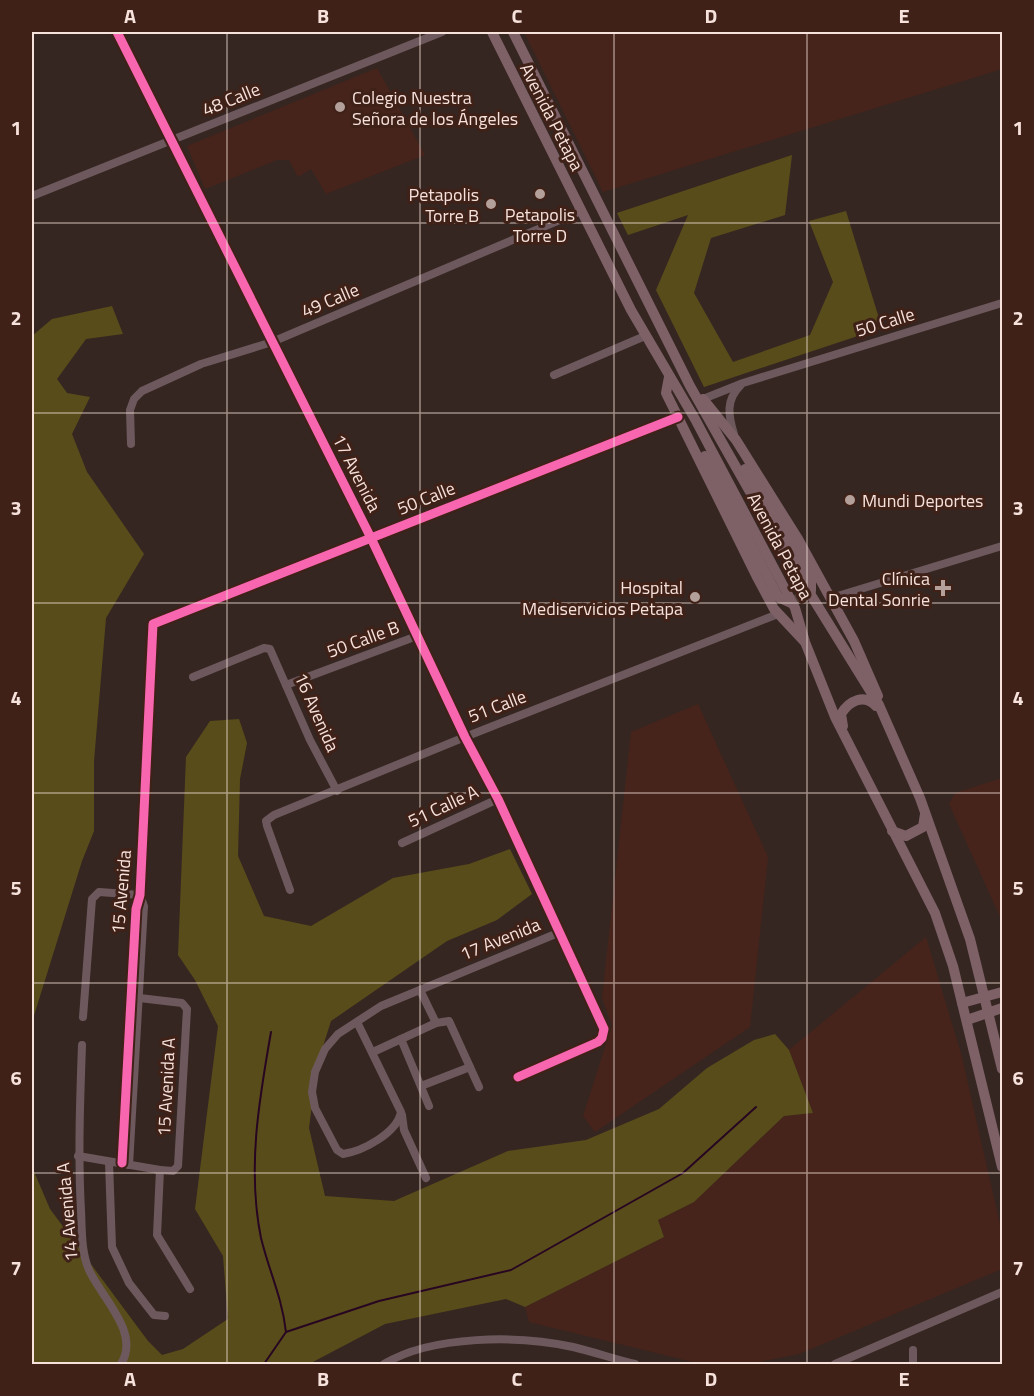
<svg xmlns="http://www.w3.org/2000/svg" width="1034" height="1396" font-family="'Titillium Web',sans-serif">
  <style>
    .built { fill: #46241b }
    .forest { fill: #584d1a }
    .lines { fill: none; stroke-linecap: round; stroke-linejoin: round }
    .stream { stroke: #280622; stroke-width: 2 }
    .major-tunnel { stroke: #53423d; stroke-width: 10; stroke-dasharray: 10 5; stroke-linecap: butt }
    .minor { stroke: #6d595d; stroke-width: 8 }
    .major { stroke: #7d6167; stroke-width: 10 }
    .cycleway-casing { stroke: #3f2118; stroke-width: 13 }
    .cycleway { stroke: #f766af; stroke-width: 9 }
    .grid { fill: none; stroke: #f6e1db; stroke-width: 1.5; stroke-opacity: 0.55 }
    .poi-dot { fill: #b3a09a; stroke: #3f2118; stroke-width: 2 }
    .labels { text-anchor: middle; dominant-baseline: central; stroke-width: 6; stroke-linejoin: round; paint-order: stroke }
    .poi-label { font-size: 18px; fill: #f6e1db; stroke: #3f2118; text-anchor: end }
    .street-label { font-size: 18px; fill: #f6e1db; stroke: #3f2118 }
    .neatline { fill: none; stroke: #f6e1db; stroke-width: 2 }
    .grid-label { font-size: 20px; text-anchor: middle; font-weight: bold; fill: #f6e1db }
  </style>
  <rect width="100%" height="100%" fill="#362621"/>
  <g class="built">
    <polygon points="524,32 1002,32 1002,69 603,192"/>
    <polygon points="377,68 425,155 326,194 311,169 298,177 289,160 277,160 205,189 187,146"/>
    <polygon points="698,704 768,857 750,1027 595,1132 583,1116 612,1025 602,998 631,732"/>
    <polygon points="1002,778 1002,921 949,804 955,793"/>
    <polygon points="926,937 962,1057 983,1150 1002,1233 1002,1269 799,1354 750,1364 697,1363 529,1322 525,1307 664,1237 658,1220 694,1202 784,1116 813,1113 789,1050"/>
  </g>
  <g class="forest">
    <polygon points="792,155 785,215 711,238 694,293 733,362 810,335 833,282 809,221 846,211 882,328 704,387 656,290 688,215 628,235 617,213"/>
    <polygon points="112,306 123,334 86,339 57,379 67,393 90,397 72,434 87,472 144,554 106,618 94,761 94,831 82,861 32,1022 32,336 52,319"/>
    <polygon points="239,719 247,743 240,779 238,856 264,916 311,926 393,878 469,864 510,849 532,894 497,920 447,941 331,1021 317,1065 309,1128 325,1196 394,1201 508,1151 586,1140 659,1109 707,1068 754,1040 775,1034 789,1050 813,1113 784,1116 694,1202 658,1220 664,1237 525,1307 506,1299 385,1324 309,1364 32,1364 32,1167 50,1209 148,1341 162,1355 183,1349 228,1319 223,1256 195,1209 218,1026 195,980 178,955 186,757 210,721"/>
  </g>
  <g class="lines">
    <g class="stream">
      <path d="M271,1032C259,1100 247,1169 261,1238C269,1271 282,1297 286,1332"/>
      <polyline points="264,1364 286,1332 379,1301 511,1270 683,1173 756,1107"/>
    </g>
    <polyline class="major-tunnel" points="791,603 811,591"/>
    <g class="minor">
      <polyline points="117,32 371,538 465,737 498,799 604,1029 602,1038 598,1042 518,1077"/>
      <polyline points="32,196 442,32"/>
      <polyline points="554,375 645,336"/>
      <polyline points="703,399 743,383 1002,303"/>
      <path d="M734,434C728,415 726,400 740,386"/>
      <polyline points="131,444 130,410 134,399 142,391 201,364 272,342 581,211"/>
      <polyline points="831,598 1002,546"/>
      <polyline points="193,677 264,648 270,649 310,740 337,791"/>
      <polyline points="286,685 417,636"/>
      <polyline points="402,843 498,799"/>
      <polyline points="290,890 267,826 266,821 274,815 465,737 778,614"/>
      <polyline points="420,990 436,1023"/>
      <polyline points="83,1017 92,899 99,892 140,895"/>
      <path d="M357,1022L401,1112C397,1133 363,1151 343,1154L337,1150L315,1108L312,1092L315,1072L325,1049L338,1034L381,1006L558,933"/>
      <polyline points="401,1039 429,1106"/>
      <path d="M82,1045C80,1101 78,1155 81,1211C82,1230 81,1252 89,1270C101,1297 141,1333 121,1364"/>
      <polyline points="373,1052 436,1023 449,1021 479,1087"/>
      <polyline points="421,1086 470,1067"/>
      <polyline points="402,1115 404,1130 426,1178"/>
      <polyline points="78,1156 160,1170 173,1171 178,1166 187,1009 182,1003 131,997"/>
      <polyline points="109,1162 112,1247 129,1283 154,1315 165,1316"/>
      <polyline points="122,1163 136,909 140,895 153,624 678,417"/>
      <polyline points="129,1165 144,906 140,895"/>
      <polyline points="160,1170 157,1235 190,1289"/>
      <path d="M384,1364C432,1335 519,1335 573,1347C594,1352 614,1359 635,1364"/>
      <polyline points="835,1364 1002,1292"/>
      <polyline points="913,1364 913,1350"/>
    </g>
    <g class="major">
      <polyline points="492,32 631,310 695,419 795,608 805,642 835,717 935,913 953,966 1002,1167"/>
      <polyline points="513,32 690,386 783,550 879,705 920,798 970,939 1002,1069"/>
      <polyline points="669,377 666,393 758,579 774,609 804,641"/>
      <polyline points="703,399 736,440 798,539 854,641 878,696"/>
      <polyline points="705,456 778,597 791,603"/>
      <polyline points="745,469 811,578 811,591"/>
      <path d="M843,726L841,714C849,701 864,693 876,706"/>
      <polyline points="892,831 906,836 923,827 925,814"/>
      <polyline points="962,1003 1002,992"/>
      <polyline points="967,1020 1002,1008"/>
    </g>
    <g class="cycleway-casing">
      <g id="cycleway">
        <polyline points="117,32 371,538 465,737 498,799 604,1029 602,1038 598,1042 518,1077"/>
        <polyline points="122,1163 136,909 140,895 153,624 678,417"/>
      </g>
    </g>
    <use href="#cycleway" class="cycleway"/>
  </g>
  <path class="grid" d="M227,32V1364M420,32V1364M614,32V1364M807,32V1364M32,223H1002M32,413H1002M32,603H1002M32,793H1002M32,983H1002M32,1173H1002"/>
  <g class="poi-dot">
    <circle cx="340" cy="107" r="6"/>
    <circle cx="540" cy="194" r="6"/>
    <circle cx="491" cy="204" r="6"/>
    <circle cx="850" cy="500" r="6"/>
    <path d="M940 579h6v6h6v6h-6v6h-6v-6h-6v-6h6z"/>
    <circle cx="695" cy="597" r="6"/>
  </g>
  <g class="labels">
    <g class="poi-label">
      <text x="352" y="97" text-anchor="start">Colegio Nuestra<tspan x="352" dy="21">Señora de los Ángeles</tspan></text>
      <text x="479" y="194">Petapolis<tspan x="479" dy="21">Torre B</tspan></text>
      <text x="540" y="214" text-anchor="middle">Petapolis<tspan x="540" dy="21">Torre D</tspan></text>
      <text x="862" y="500" text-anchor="start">Mundi Deportes</text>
      <text x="930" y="578">Clínica<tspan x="930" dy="21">Dental Sonrie</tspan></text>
      <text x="683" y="587">Hospital<tspan x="683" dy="21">Mediservicios Petapa</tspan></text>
    </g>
    <g class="street-label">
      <text transform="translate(231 99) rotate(-22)">48 Calle</text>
      <text transform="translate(552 117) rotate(63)">Avenida Petapa</text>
      <text transform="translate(330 300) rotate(-23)">49 Calle</text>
      <text transform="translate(885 322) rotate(-17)">50 Calle</text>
      <text transform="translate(357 473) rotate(63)">17 Avenida</text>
      <text transform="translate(426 498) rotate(-22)">50 Calle</text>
      <text transform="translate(780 546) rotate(62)">Avenida Petapa</text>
      <text transform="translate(363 639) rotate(-20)">50 Calle B</text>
      <text transform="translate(497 706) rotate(-21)">51 Calle</text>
      <text transform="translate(317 712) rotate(66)">16 Avenida</text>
      <text transform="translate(443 806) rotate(-25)">51 Calle A</text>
      <text transform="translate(121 892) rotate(-85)">15 Avenida</text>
      <text transform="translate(500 939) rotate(-22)">17 Avenida</text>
      <text transform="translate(166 1087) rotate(-87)">15 Avenida A</text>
      <text transform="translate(67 1212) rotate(-95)">14 Avenida A</text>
    </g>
  </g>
  <rect width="1034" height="1396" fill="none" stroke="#3f2118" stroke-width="66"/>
  <rect x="33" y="33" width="968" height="1330" class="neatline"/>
  <g class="grid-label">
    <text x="130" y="23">A</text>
    <text x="323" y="23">B</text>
    <text x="517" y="23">C</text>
    <text x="711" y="23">D</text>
    <text x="904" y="23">E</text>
    <text x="16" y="135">1</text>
    <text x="1018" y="135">1</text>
    <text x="16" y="325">2</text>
    <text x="1018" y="325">2</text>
    <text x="16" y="515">3</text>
    <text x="1018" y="515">3</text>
    <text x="16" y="705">4</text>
    <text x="1018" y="705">4</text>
    <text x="16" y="895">5</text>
    <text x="1018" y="895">5</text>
    <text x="16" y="1085">6</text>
    <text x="1018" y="1085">6</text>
    <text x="16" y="1275">7</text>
    <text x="1018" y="1275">7</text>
    <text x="130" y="1386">A</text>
    <text x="323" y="1386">B</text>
    <text x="517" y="1386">C</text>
    <text x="711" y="1386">D</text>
    <text x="904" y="1386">E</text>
  </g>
</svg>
